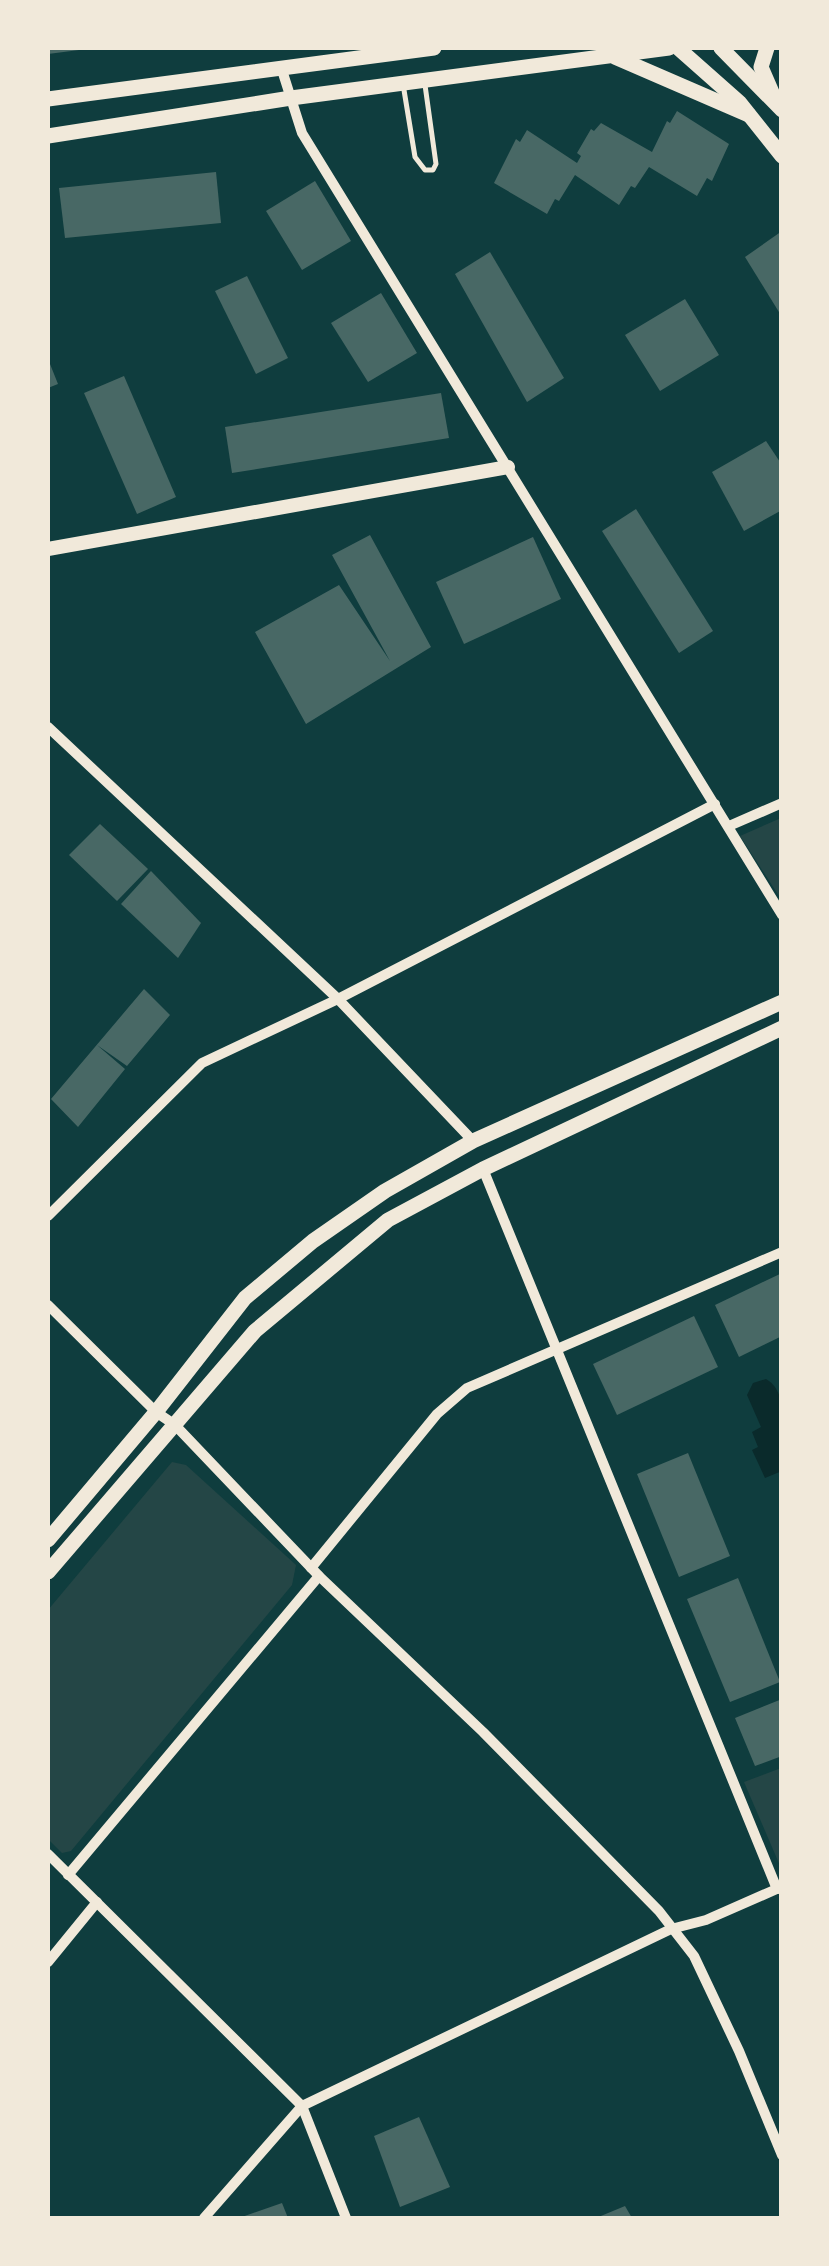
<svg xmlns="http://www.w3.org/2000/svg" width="829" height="2266" font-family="'Asap Condensed',sans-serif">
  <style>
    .green { fill: #244646 }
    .water { fill: #0a2a2b }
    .building { fill: #486865 }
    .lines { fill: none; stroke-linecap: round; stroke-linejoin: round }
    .service { stroke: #f1e9da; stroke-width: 5 }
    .minor { stroke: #f1e9da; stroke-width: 10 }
    .tertiary { stroke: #f1e9da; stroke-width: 14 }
    .secondary { stroke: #f1e9da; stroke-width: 15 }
  </style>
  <rect width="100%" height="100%" fill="#0f3d3e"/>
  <g class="green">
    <polygon points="781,818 781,899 740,836"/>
    <polygon points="172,1462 186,1465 296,1565 292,1585 71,1851 62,1853 48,1839 48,1610"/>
    <polygon points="781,1768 782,1768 781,1868 744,1782"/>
  </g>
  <path class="water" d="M766,1379C792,1393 782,1446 782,1471L765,1478L752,1450L758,1447L752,1432L761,1427L747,1395L753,1383Z"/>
  <g class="building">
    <polygon points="48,48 78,48 79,50 48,54"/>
    <polygon points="677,111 729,144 712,181 707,178 697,196 649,167 635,188 631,186 619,205 575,175 559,201 555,199 547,214 494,183 516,139 520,142 527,130 577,163 581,156 577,153 591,129 594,131 601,123 652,152 667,121 670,123"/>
    <polygon points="216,172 221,223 65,238 59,188"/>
    <polygon points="315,181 351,241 302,270 266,211"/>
    <polygon points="782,231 782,317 745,257"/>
    <polygon points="490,252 564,378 527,402 455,274"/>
    <polygon points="247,276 288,358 256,374 215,291"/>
    <polygon points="381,293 417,353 368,382 331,323"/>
    <polygon points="685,299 719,355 660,391 625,335"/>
    <polygon points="48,359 58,384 48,388"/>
    <polygon points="124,376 176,497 137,514 84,393"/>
    <polygon points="441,393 449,438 232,473 225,427"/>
    <polygon points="766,441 782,465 782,510 744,531 712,472"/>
    <polygon points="636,509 713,631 679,653 602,531"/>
    <polygon points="370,535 431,647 306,724 255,632 339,585 390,661 332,555"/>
    <polygon points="533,537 561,599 464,644 436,582"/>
    <polygon points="100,824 148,869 117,901 69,855"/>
    <polygon points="151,871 201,923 178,958 121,904"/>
    <polygon points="144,989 170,1015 127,1066 97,1045 125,1069 78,1127 51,1099"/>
    <polygon points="782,1273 782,1336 739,1357 715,1305"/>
    <polygon points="694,1316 718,1367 617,1415 593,1364"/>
    <polygon points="688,1453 730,1556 679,1577 637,1474"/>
    <polygon points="738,1578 780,1682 730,1702 687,1599"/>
    <polygon points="782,1699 782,1756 755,1766 735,1718"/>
    <polygon points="419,2117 450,2187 400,2207 374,2136"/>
    <polygon points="282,2203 288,2218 239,2218"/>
    <polygon points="625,2206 632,2218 596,2218"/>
  </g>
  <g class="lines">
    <polyline class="service" points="403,84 415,157 425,170 433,170 436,164 425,85"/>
    <g class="minor">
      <polyline points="281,67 302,133 782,915"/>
      <polyline points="48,727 338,999 473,1141"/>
      <polyline points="729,826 782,803"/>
      <polyline points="483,1169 777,1889"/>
      <polyline points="48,1216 202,1063 338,999 715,804"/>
      <polyline points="48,1305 156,1412 175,1425 319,1576 483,1732 659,1911 694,1956 739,2051 782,2155"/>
      <polyline points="311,1568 437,1414 467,1388 782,1252"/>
      <polyline points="48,1854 302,2106 346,2218"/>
      <polyline points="68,1875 319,1576"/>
      <polyline points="48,1962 97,1902"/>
      <polyline points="204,2218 302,2106 671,1929 706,1920 779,1888"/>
    </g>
    <polyline class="tertiary" points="48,549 508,467"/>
    <g class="secondary">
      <polyline points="678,48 739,102 782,156"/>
      <polyline points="721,48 782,110"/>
      <polyline points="767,48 761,67 774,97"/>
      <polyline points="615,57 749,115"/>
      <polyline points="48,99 434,48"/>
      <polyline points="48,136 291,98 669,48"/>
      <polyline points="48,1540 156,1412 245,1298 313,1241 385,1191 473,1141 782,1002"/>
      <polyline points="48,1572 255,1331 388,1220 483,1169 782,1028"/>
    </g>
  </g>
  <rect width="829" height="2266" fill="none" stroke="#f1e9da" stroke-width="100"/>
</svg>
